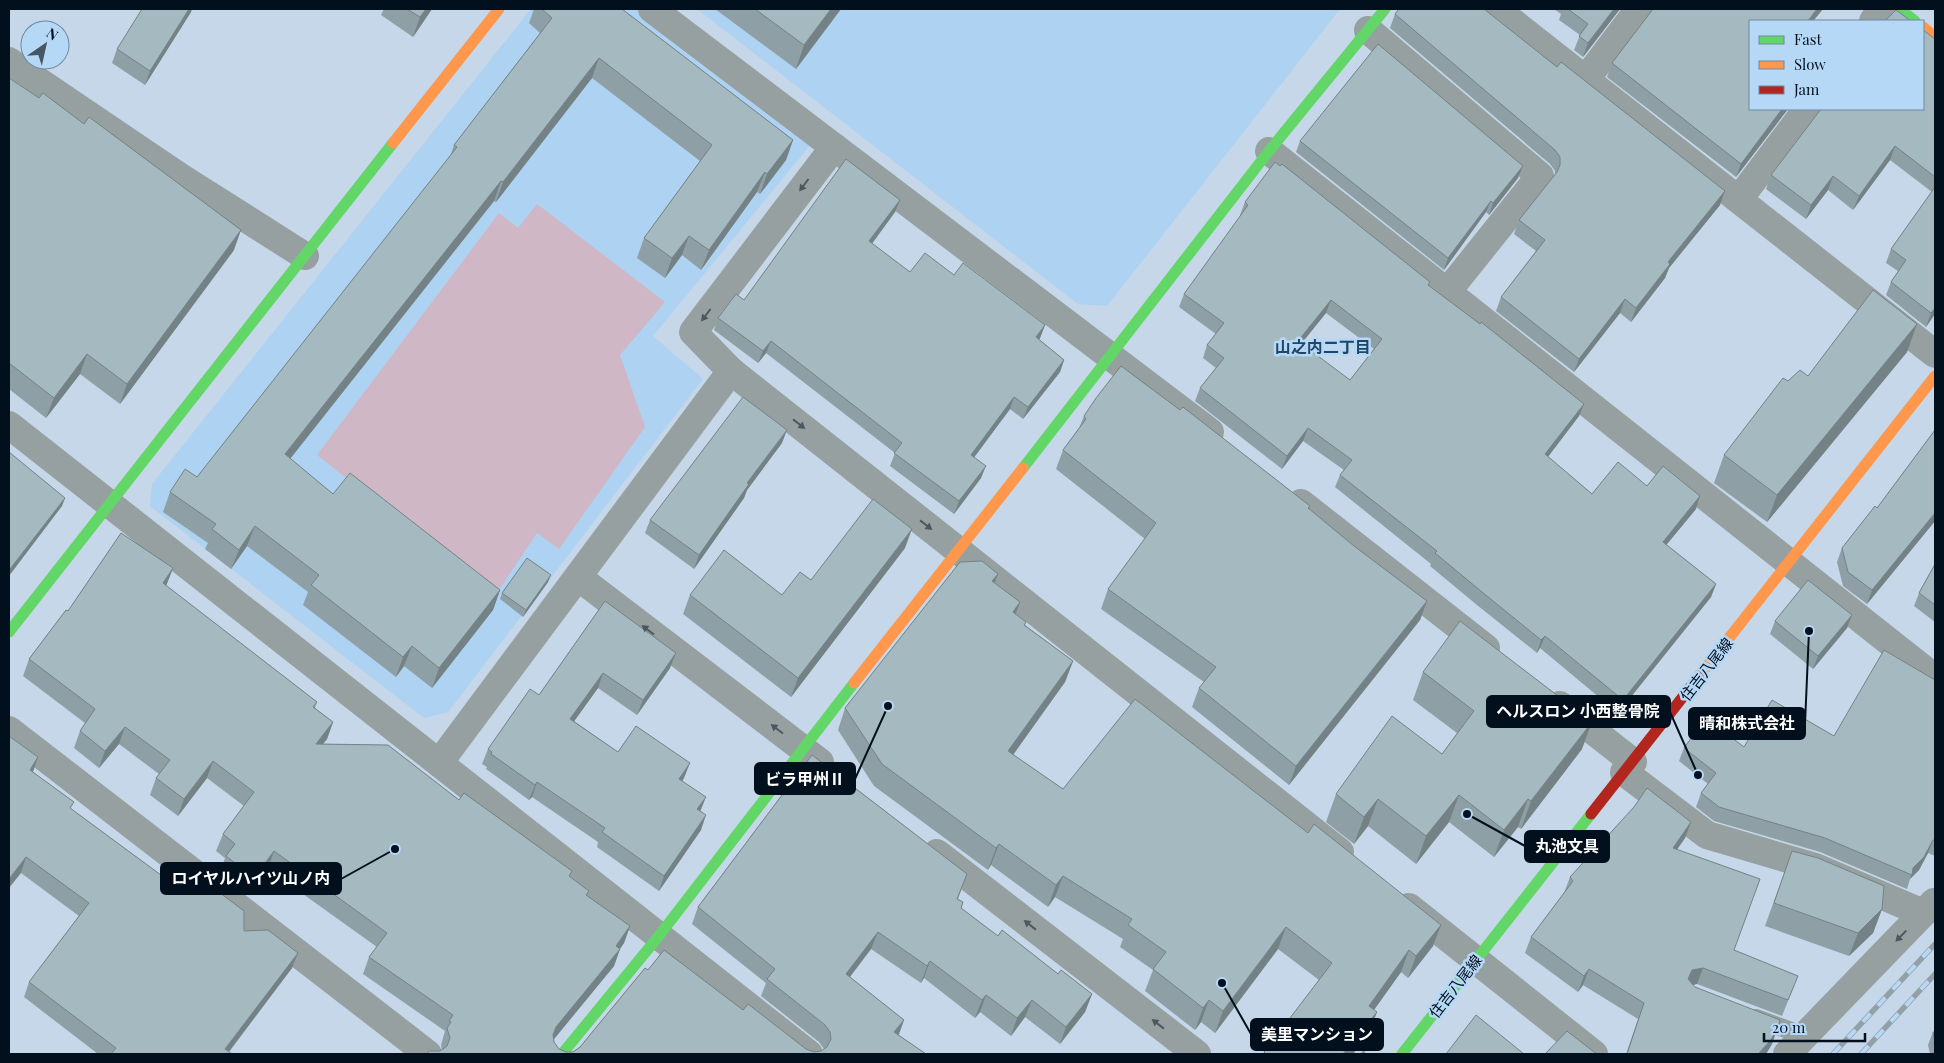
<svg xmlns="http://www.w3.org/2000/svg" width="1944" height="1063" font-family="'Playfair Display','Noto Sans JP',serif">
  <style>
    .built { fill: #aed2f1 }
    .green { fill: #cfb7c5 }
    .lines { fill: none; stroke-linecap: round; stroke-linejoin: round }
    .path { stroke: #939ca2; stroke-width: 3; stroke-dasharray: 4 4; stroke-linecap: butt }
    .lane { stroke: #96a0a1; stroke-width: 18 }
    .street { stroke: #96a0a1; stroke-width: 28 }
    .fast { stroke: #63d668; stroke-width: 11 }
    .slow { stroke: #ff974d; stroke-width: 11 }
    .jam { stroke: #b3261e; stroke-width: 11 }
    .rail-casing { stroke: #94a0a7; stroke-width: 5.5 }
    .rail { stroke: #b6d8f7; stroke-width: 4; stroke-dasharray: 11; stroke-linecap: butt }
    .wall { fill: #8ea0a5; fill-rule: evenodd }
    .shaded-wall { fill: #748286 }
    .building { fill: #a5bac0; stroke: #748286; fill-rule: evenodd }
    .oneway { fill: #4c585f }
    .labels { text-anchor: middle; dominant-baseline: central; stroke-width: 5; stroke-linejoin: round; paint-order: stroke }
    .street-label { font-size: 15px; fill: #02101d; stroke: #b6d8f7 }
    .neighbourhood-label { font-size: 16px; font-weight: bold; fill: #204768; stroke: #b6d8f7 }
    .leader { fill: none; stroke: #02101d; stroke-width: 2 }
    .callout-dot { fill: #02101d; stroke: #b6d8f7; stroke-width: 2 }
    .callout { fill: #02101d; stroke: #02101d; stroke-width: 2 }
    .callout-label { font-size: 16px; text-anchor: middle; font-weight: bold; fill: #fff }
  </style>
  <rect width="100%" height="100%" fill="#c5d7e8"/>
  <g class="built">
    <polygon points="531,9 646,9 812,143 653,336 703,379 448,712 424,718 150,506 152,484"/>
    <polygon points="697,9 1340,9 1107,306 1078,304"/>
  </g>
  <polygon class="green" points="537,204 665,302 620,355 645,427 559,549 537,533 495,596 317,455 499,213 518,228"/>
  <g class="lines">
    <polyline class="path" points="1362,1054 1372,1042"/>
    <polyline class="lane" points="1756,1018 1805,1036"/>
    <g class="street">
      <polyline points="652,9 1210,432"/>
      <polyline points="1496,9 1935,354"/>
      <polyline points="1873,21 1882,9"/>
      <polyline points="1368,30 1540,176 1447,292"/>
      <polyline points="9,61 182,178 305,256"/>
      <polyline points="1586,79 1639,9"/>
      <polyline points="834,147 693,332 731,371 1340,852"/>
      <polyline points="1269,151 1935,678"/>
      <polyline points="1739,199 1807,109"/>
      <polyline points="9,425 809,1054"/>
      <polyline points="1301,503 1486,648"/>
      <polyline points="578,577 820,762"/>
      <polyline points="1560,705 1633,762"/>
      <polyline points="9,730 428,1054"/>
      <polyline points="439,763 731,371"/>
      <polyline points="1624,772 1707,835 1815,867 1923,913"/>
      <polyline points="937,853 1197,1054"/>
      <polyline points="1409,907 1594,1054"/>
      <polyline points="1787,1054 1934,902"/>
    </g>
    <g class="fast">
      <polyline points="1900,9 1915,21"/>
      <polyline points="1023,468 1269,151 1385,9"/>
      <polyline points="9,632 393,143"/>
      <polyline points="562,1054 658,937 854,683"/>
      <polyline points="1402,1054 1591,814"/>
    </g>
    <g class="slow">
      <polyline points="1923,27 1935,37"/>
      <polyline points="393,143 499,9"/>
      <polyline points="1700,675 1935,376"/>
      <polyline points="854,683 1023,468"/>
    </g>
    <polyline class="jam" points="1591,814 1700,675"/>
    <g class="rail-casing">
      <g id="rail">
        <polyline points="1833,1054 1935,944"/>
        <polyline points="1861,1054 1935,974"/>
      </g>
    </g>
    <use href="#rail" class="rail"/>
  </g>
  <g class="wall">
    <polygon points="384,9 432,9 413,37 381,15"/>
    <polygon points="534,9 622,9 793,140 786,160 760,194 757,192 701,270 682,255 665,278 637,258 644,238 700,161 592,78 496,202 494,201 290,459 333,494 500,590 493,610 432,688 404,666 396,677 303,605 308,592 247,546 231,569 205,549 208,543 163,512 170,492 197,477 450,157 454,145 540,33 529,23"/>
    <polygon points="715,9 841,9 796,69"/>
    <polygon points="1554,9 1620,9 1583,57 1574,50 1580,35 1559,20 1561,14"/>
    <polygon points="1653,9 1823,9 1813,21 1750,21 1750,109 1788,109 1736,177 1607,77 1612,63"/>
    <polygon points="191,12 145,85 112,63 117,49"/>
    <polygon points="1395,14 1720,205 1669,268 1665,278 1631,322 1620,313 1574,372 1496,311 1501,297 1536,251 1514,234 1519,220 1555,175 1555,171 1550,164 1390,28"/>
    <polygon points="1935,39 1935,314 1926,327 1886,295 1891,282 1898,271 1886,263 1891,249 1932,192 1890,160 1853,210 1828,190 1806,219 1766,189 1771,175"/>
    <polygon points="9,78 234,250 120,404 80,374 46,418 9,389"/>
    <polygon points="1300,141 1518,178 1489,215 1486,212 1444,270 1296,152"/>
    <polygon points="900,200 895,212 872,244 910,272 954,275 1045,325 1040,338 1039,340 1064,360 1060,372 1023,419 1010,409 974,457 981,478 954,514 890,466 895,453 766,353 758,363 714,330 718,318 744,300"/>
    <path d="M1245,202L1429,286L1579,416L1548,457L1592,494L1647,486L1696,509L1666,545L1716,584L1711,597L1618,713L1540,648L1537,653L1477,605L1430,566L1431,564L1335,487L1340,475L1344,470L1303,441L1282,469L1195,401L1200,388L1216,368L1203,358L1207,345L1216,334L1179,307L1184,294L1241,216L1240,215ZM1326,313L1374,349L1350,380L1301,344Z"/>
    <polygon points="1917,324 1907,352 1767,522 1714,483 1724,455 1788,381 1808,376"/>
    <polygon points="1084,416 1309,508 1354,546 1427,601 1420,620 1289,785 1192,707 1199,688 1204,682 1101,609 1108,589 1145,539 1056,469 1063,450 1079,428"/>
    <polygon points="1935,430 1935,521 1867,604 1843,586 1837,562 1842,548 1877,508"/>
    <polygon points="782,443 747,490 744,498 694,569 645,533 650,520"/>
    <polygon points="121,533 173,568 166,586 317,702 315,708 333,722 327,739 323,744 388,745 459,800 464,793 572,871 570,877 589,891 588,896 630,926 624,943 620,949 614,966 553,1040 554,1042 559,1049 566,1052 573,1052 580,1047 645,968 648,970 664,950 743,1010 748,1004 806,1049 814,1052 821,1051 824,1049 819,1042 761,996 766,983 692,924 698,907 812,755 967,874 958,899 963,902 961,908 998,936 1002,930 1058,974 1061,970 1092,994 1085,1012 1060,1044 1025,1017 1011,1036 980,1012 975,1018 924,978 921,983 871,949 850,977 904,1020 898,1035 926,1054 427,1054 429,1051 440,1051 442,1050 441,1045 445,1031 363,974 369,957 377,947 268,869 248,895 220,873 225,858 216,851 223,834 244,806 207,778 178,816 150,795 156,778 159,774 119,744 99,768 74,748 80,731 85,723 23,676 29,659 66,610 68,611"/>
    <polygon points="905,548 791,697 683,614 690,595 782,595 811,580"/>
    <polygon points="1935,564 1935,622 1914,606 1919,593"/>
    <polygon points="998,574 995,583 1020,602 1016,614 1026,622 1025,625 1073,661 1065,682 1013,755 1063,789 1308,833 1441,925 1433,946 1408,978 1401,972 1374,1010 1369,1034 1353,1054 1263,1054 1319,980 1278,949 1215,1033 1201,1022 1195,1030 1145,991 1153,970 1120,947 1123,939 1055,897 1048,907 991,865 988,870 874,786 838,730 845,708"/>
    <polygon points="548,582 523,617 500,599 502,593"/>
    <polygon points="605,601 670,668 637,715 598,688 574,721 618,752 684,778 682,781 700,811 701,830 659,891 597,847 598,842 532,797 529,800 486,769 487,767 482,764 488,749 539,695"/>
    <polygon points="1852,615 1847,628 1813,669 1770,634 1775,621"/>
    <polygon points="1423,672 1582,749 1521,829 1518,827 1494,857 1449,822 1416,864 1368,826 1354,844 1326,822 1336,794 1442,754 1457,733 1413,700"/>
    <polygon points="1935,680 1935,856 1928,853 1919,870 1910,879 1907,889 1820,852 1714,821 1696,807 1701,793 1708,784 1679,761 1684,748 1744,747 1834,736"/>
    <polygon points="33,772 71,809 165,878 244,931 298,953 292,968 229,1052 232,1054 98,1054 24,997 29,982 79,916 21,873"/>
    <polygon points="1691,822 1685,838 1677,849 1734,950 1798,976 1782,1016 1697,984 1693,985 1695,987 1772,1044 1766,1054 1626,1054 1638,1019 1583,985 1578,992 1525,953 1531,937 1564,893 1570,877"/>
    <polygon points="1792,851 1882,909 1873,933 1849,956 1765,926"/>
    <polygon points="1933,1032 1935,1032 1935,1054 1930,1054 1928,1045"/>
  </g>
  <g class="shaded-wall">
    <polygon points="189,9 192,9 191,12 145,85 150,71"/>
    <polygon points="426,9 432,9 413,37 420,17"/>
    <polygon points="831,9 841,9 796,69 804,45"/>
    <polygon points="1614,9 1620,9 1583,57 1588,43"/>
    <polygon points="1817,9 1823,9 1813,21 1808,21"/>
    <polygon points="599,58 592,78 496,202 503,182"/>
    <polygon points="1782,109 1788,109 1736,177 1741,164"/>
    <polygon points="793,140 786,160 760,194 767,174"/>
    <polygon points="1895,146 1890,160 1853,210 1859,196"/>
    <polygon points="1523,166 1518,178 1489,215 1493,203"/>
    <polygon points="765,172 757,192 701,270 709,250"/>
    <polygon points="1833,176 1828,190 1806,219 1811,205"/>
    <polygon points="501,181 494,201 278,474 285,454"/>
    <polygon points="1725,191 1720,205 1669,268 1665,278 1631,322 1636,308 1668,262"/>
    <polygon points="900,200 895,212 864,254 869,241"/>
    <polygon points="1491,201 1486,212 1444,270 1448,258"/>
    <polygon points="241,230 234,250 120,404 127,384"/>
    <polygon points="689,236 682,255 665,278 672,258"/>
    <polygon points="1625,299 1620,313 1574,372 1579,359"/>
    <polygon points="1331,300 1326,313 1293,354 1298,341"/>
    <polygon points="1935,308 1935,314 1926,327 1931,313"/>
    <polygon points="1917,324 1907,352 1767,522 1777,495"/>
    <polygon points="1045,325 1040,338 1031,350 1036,337"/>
    <polygon points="771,341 766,353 758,363 763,351"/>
    <polygon points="87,354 80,374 46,418 54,398"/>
    <polygon points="1064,360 1060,372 1023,419 1028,407"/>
    <polygon points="1014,397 1010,409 967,467 971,455"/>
    <polygon points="1584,404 1579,416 1540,467 1545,454"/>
    <polygon points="1308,428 1303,441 1282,469 1287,456"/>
    <polygon points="787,430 782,443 747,490 744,498 694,569 699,555 747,483"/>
    <polygon points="986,466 981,478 954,514 959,501"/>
    <polygon points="1700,496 1696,509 1658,555 1663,542"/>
    <polygon points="65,498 62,506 9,576 10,569"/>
    <polygon points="1935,513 1935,521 1867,604 1872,590"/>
    <polygon points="255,526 247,546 231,569 239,550"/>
    <polygon points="912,529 905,548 791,697 798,678"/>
    <polygon points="173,568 166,586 163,583"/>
    <polygon points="998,574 990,596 992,581"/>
    <polygon points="551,575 548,582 523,617 526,610"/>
    <polygon points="1716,584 1711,597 1618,713 1623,700"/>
    <polygon points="500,590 493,610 432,688 439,668"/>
    <polygon points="1427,601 1420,620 1289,785 1296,766"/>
    <polygon points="1020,602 1012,624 1013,612"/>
    <polygon points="1852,615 1847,628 1813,669 1818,656"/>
    <polygon points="1545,636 1540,648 1537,653 1541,640"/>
    <polygon points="412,646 404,666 396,677 403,657"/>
    <polygon points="676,653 670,668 637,715 643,700"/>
    <polygon points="1073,661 1065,682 1000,773 1008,751"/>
    <polygon points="603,673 598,688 565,734 570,719"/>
    <polygon points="333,722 327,739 309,762 316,744"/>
    <polygon points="1592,722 1582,749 1521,829 1531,801"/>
    <polygon points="125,727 119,744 99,768 105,751"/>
    <polygon points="38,757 33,772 30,770"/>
    <polygon points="213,761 207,778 178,816 184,799"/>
    <polygon points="690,763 684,778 674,794 679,779"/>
    <polygon points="537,782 532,797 529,800 535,785"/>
    <polygon points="1459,795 1449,822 1416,864 1426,836"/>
    <polygon points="706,797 700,812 697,809"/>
    <polygon points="1378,799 1368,826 1354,844 1364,817"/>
    <polygon points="1528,799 1518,827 1494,857 1504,830"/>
    <polygon points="706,815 701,830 659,891 664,876"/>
    <polygon points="1691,822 1685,838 1667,864 1673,848"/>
    <polygon points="1933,840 1928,853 1919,870 1910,879 1913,868"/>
    <polygon points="999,844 991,865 988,870 996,848"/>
    <polygon points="274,851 268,869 248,895 254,878"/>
    <polygon points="26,857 21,873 9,888 9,879"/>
    <polygon points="1063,876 1055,897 1048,907 1056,885"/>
    <polygon points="1882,909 1873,933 1849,956 1858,933"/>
    <polygon points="1441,925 1433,946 1408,978 1416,956"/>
    <polygon points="630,926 624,943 617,953 620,949 614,966 550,1044 556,1027 616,946"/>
    <polygon points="1286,927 1278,949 1215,1033 1223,1011"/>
    <polygon points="878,932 871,949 839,991 846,974"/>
    <polygon points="1409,950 1401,972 1361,1028 1369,1006"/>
    <polygon points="298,953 292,968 227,1054 225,1049"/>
    <polygon points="930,961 924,978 921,983 927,966"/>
    <polygon points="1703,968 1697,984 1686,986 1692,970"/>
    <polygon points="1589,969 1583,985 1578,992 1584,976"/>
    <polygon points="1092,994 1085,1012 1060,1044 1066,1027"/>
    <polygon points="986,995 980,1012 975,1018 982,1000"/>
    <polygon points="1032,1000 1025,1017 1011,1036 1017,1018"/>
    <polygon points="1209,1000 1201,1022 1195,1030 1203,1008"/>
    <polygon points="1377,1012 1369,1034 1353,1054 1343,1054"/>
    <polygon points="904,1020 898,1037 894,1032"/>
    <polygon points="1778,1027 1772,1044 1766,1054 1758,1054"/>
  </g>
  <g class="building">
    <polygon points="142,9 189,9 150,71 117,49"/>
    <polygon points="407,9 426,9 420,17"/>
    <polygon points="542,9 622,9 793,140 767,174 765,172 709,250 689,236 672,258 644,238 712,145 599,58 503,182 501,181 285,454 333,494 350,473 500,590 439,668 412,646 403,657 311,585 319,575 255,526 239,550 212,529 216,524 170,492 185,469 197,477 457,147 454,145 552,18"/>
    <polygon points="755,9 831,9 804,45"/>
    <polygon points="1399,9 1484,9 1557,67 1561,62 1725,191 1668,262 1670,264 1636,308 1625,299 1579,359 1501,297 1545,240 1519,220 1557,172 1560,165 1560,157 1555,150 1395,14"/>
    <polygon points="1568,9 1614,9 1588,43 1579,36 1588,24"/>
    <polygon points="1653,9 1817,9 1808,21 1750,21 1750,109 1782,109 1741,164 1612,63"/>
    <polygon points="1896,10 1911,21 1885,21"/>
    <polygon points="1923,30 1935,39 1935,177 1895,146 1859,196 1833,176 1811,205 1771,175 1821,109 1923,109"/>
    <polygon points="1378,44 1523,166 1493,203 1491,201 1448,258 1300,141"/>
    <polygon points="9,78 39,98 43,93 84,124 89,117 241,230 127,384 87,354 54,398 9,363"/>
    <polygon points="846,159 900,200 869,241 910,272 925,253 954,275 963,263 1045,325 1036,337 1064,360 1028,407 1014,397 971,455 986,466 959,501 894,453 902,443 771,341 763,351 718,318 736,294 744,300"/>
    <path d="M1275,162L1280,166L1282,164L1430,282L1428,285L1480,324L1481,322L1584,404L1545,454L1592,494L1618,462L1647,486L1663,466L1700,496L1663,542L1716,584L1623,700L1545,636L1541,640L1482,592L1435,553L1437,551L1340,475L1352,460L1308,428L1287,456L1200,388L1224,358L1207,345L1224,323L1184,294L1248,205L1245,202ZM1331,300L1382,339L1350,380L1298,341Z"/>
    <polygon points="1935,187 1935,308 1931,313 1891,282 1906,260 1891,249"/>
    <polygon points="1873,290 1917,324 1777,495 1724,455 1783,378 1788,381 1800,370 1808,376"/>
    <polygon points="1121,366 1180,410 1183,407 1310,506 1308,508 1354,546 1427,601 1296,766 1199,688 1216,667 1108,589 1156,523 1063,450 1086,419 1084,416 1096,398"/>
    <polygon points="743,397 787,430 747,483 749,484 699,555 650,520"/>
    <polygon points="1935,430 1935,513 1872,590 1848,572 1842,548 1875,506 1877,508"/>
    <polygon points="9,452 65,498 10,569 9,568"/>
    <polygon points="873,499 912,529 798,678 690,595 724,550 782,595 800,572 811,580"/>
    <polygon points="121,533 173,568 163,583 317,702 313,707 333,722 316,744 388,745 459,800 464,793 572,871 569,876 589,891 586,895 630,926 616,946 620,949 556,1027 553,1035 554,1042 559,1049 566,1052 573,1052 580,1047 645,968 648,970 664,950 743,1010 748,1004 806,1049 814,1052 821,1051 827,1047 831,1039 830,1032 825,1025 767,979 775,969 698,907 812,755 967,874 957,899 963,902 961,908 998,936 1002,930 1058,974 1061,970 1092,994 1066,1027 1032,1000 1017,1018 986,995 982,1000 930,961 927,966 878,932 846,974 904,1020 894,1032 926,1054 427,1054 429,1051 440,1051 447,1046 450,1038 447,1028 451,1022 449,1021 453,1015 369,957 387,933 274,851 254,878 226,856 235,844 223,834 254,792 213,761 184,799 156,778 170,760 125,727 105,751 80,731 95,709 29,659 66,610 68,611"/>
    <polygon points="527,558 551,575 526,610 502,593"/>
    <polygon points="982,561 998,574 992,581 1020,602 1013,612 1026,622 1024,625 1073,661 1008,751 1063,789 1135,699 1308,833 1314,824 1441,925 1416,956 1409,950 1369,1006 1377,1012 1343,1054 1266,1054 1264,1052 1332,963 1286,927 1223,1011 1209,1000 1203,1008 1153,969 1166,952 1128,925 1132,919 1063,876 1056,885 999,844 996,848 882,764 845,708 960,562"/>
    <polygon points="1935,564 1935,605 1919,593"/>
    <polygon points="1808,580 1852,615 1818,656 1775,621"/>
    <polygon points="605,601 676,653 643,700 603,673 570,719 618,752 636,726 690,763 679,779 706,797 697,809 706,815 664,876 602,832 605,828 537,782 535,785 491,754 492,752 488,749 530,689 539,695"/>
    <polygon points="1460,621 1592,722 1531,801 1528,799 1504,830 1459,795 1426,836 1378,799 1364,817 1336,794 1392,716 1442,754 1474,711 1423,672"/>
    <polygon points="1884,650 1935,680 1935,840 1933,840 1924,857 1913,868 1912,875 1825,838 1719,807 1701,793 1716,773 1684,748 1706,718 1744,747 1772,700 1834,736"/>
    <polygon points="9,736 38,757 30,770 74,802 70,808 165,878 170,871 200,892 207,883 244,911 244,931 268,930 298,953 225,1049 232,1054 111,1054 116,1048 29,982 89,903 26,857 9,879"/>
    <polygon points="1647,788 1691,822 1673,848 1760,879 1734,950 1798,976 1788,1000 1703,968 1692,970 1688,979 1695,987 1780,1020 1778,1027 1771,1040 1758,1054 1627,1054 1644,1003 1589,969 1584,976 1531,937 1573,881 1570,877 1634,807"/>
    <polygon points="1792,851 1818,858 1884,886 1882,909 1858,933 1774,903"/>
    <polygon points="1476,1015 1524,1054 1446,1054"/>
    <polygon points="1567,1031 1594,1052 1597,1054 1545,1054"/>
    <polygon points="1933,1032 1935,1032 1935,1042"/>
  </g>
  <defs><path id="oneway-solid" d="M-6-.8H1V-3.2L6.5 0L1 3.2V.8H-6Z" transform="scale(1.25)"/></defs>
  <g class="oneway">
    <use href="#oneway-solid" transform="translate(804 185) rotate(127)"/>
    <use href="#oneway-solid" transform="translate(706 315) rotate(127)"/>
    <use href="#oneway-solid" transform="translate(799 424) rotate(38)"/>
    <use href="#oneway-solid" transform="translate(926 525) rotate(38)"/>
    <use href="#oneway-solid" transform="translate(648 630) rotate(-143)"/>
    <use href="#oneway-solid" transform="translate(777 729) rotate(-143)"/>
    <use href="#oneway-solid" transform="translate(1030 925) rotate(-142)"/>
    <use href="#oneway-solid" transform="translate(1901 936) rotate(134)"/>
    <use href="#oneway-solid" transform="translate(1158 1024) rotate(-142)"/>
  </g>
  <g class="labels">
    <g class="street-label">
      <text transform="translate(1706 669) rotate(-52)">住吉八尾線</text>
      <text transform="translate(1455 986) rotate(-52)">住吉八尾線</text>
    </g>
    <g class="neighbourhood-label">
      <text x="1323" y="346">山之内二丁目</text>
    </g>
  </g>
  <path class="leader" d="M1698 775L1670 712M1809 631L1805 724M888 706L855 779M1467 814L1525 846M395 849L341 879M1222 983L1251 1034"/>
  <g class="callout-dot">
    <circle cx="1698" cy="775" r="5"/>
    <circle cx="1809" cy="631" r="5"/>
    <circle cx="888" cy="706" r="5"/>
    <circle cx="1467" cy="814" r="5"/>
    <circle cx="395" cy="849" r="5"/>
    <circle cx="1222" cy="983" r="5"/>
  </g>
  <g class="callout">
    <rect x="1487" y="696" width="183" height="31" rx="5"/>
    <rect x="1689" y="708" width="116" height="31" rx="5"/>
    <rect x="755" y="763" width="100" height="31" rx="5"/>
    <rect x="1525" y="831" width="84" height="31" rx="5"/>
    <rect x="161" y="863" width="180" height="31" rx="5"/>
    <rect x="1251" y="1019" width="132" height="31" rx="5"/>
  </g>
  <g class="callout-label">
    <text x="1578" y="717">ヘルスロン 小西整骨院</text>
    <text x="1747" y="729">晴和株式会社</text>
    <text x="805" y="785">ビラ甲州Ⅱ</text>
    <text x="1567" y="852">丸池文具</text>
    <text x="251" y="884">ロイヤルハイツ山ノ内</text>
    <text x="1317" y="1040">美里マンション</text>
  </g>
  <rect width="1944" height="1063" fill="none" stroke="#02101d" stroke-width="20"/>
  <rect x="1749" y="20" width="175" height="90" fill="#b6d8f7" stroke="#6e88a0"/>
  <rect x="1759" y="36" width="25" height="8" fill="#63d668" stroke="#6e88a0"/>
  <text x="1794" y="45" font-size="15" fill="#02101d">Fast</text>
  <rect x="1759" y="61" width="25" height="8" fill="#ff974d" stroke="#6e88a0"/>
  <text x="1794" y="70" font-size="15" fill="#02101d">Slow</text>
  <rect x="1759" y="86" width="25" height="8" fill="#b3261e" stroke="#6e88a0"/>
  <text x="1794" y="95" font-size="15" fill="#02101d">Jam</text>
  <g transform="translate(45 45) rotate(34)"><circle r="24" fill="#b6d8f7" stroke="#6e88a0"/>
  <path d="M0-4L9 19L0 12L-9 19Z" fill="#465664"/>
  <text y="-8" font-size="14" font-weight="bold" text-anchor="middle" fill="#02101d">N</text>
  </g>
  <path d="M1764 1033v8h101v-8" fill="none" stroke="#02101d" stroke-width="2.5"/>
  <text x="1772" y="1033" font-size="15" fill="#02101d" stroke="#b6d8f7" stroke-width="4" paint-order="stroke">20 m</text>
</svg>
